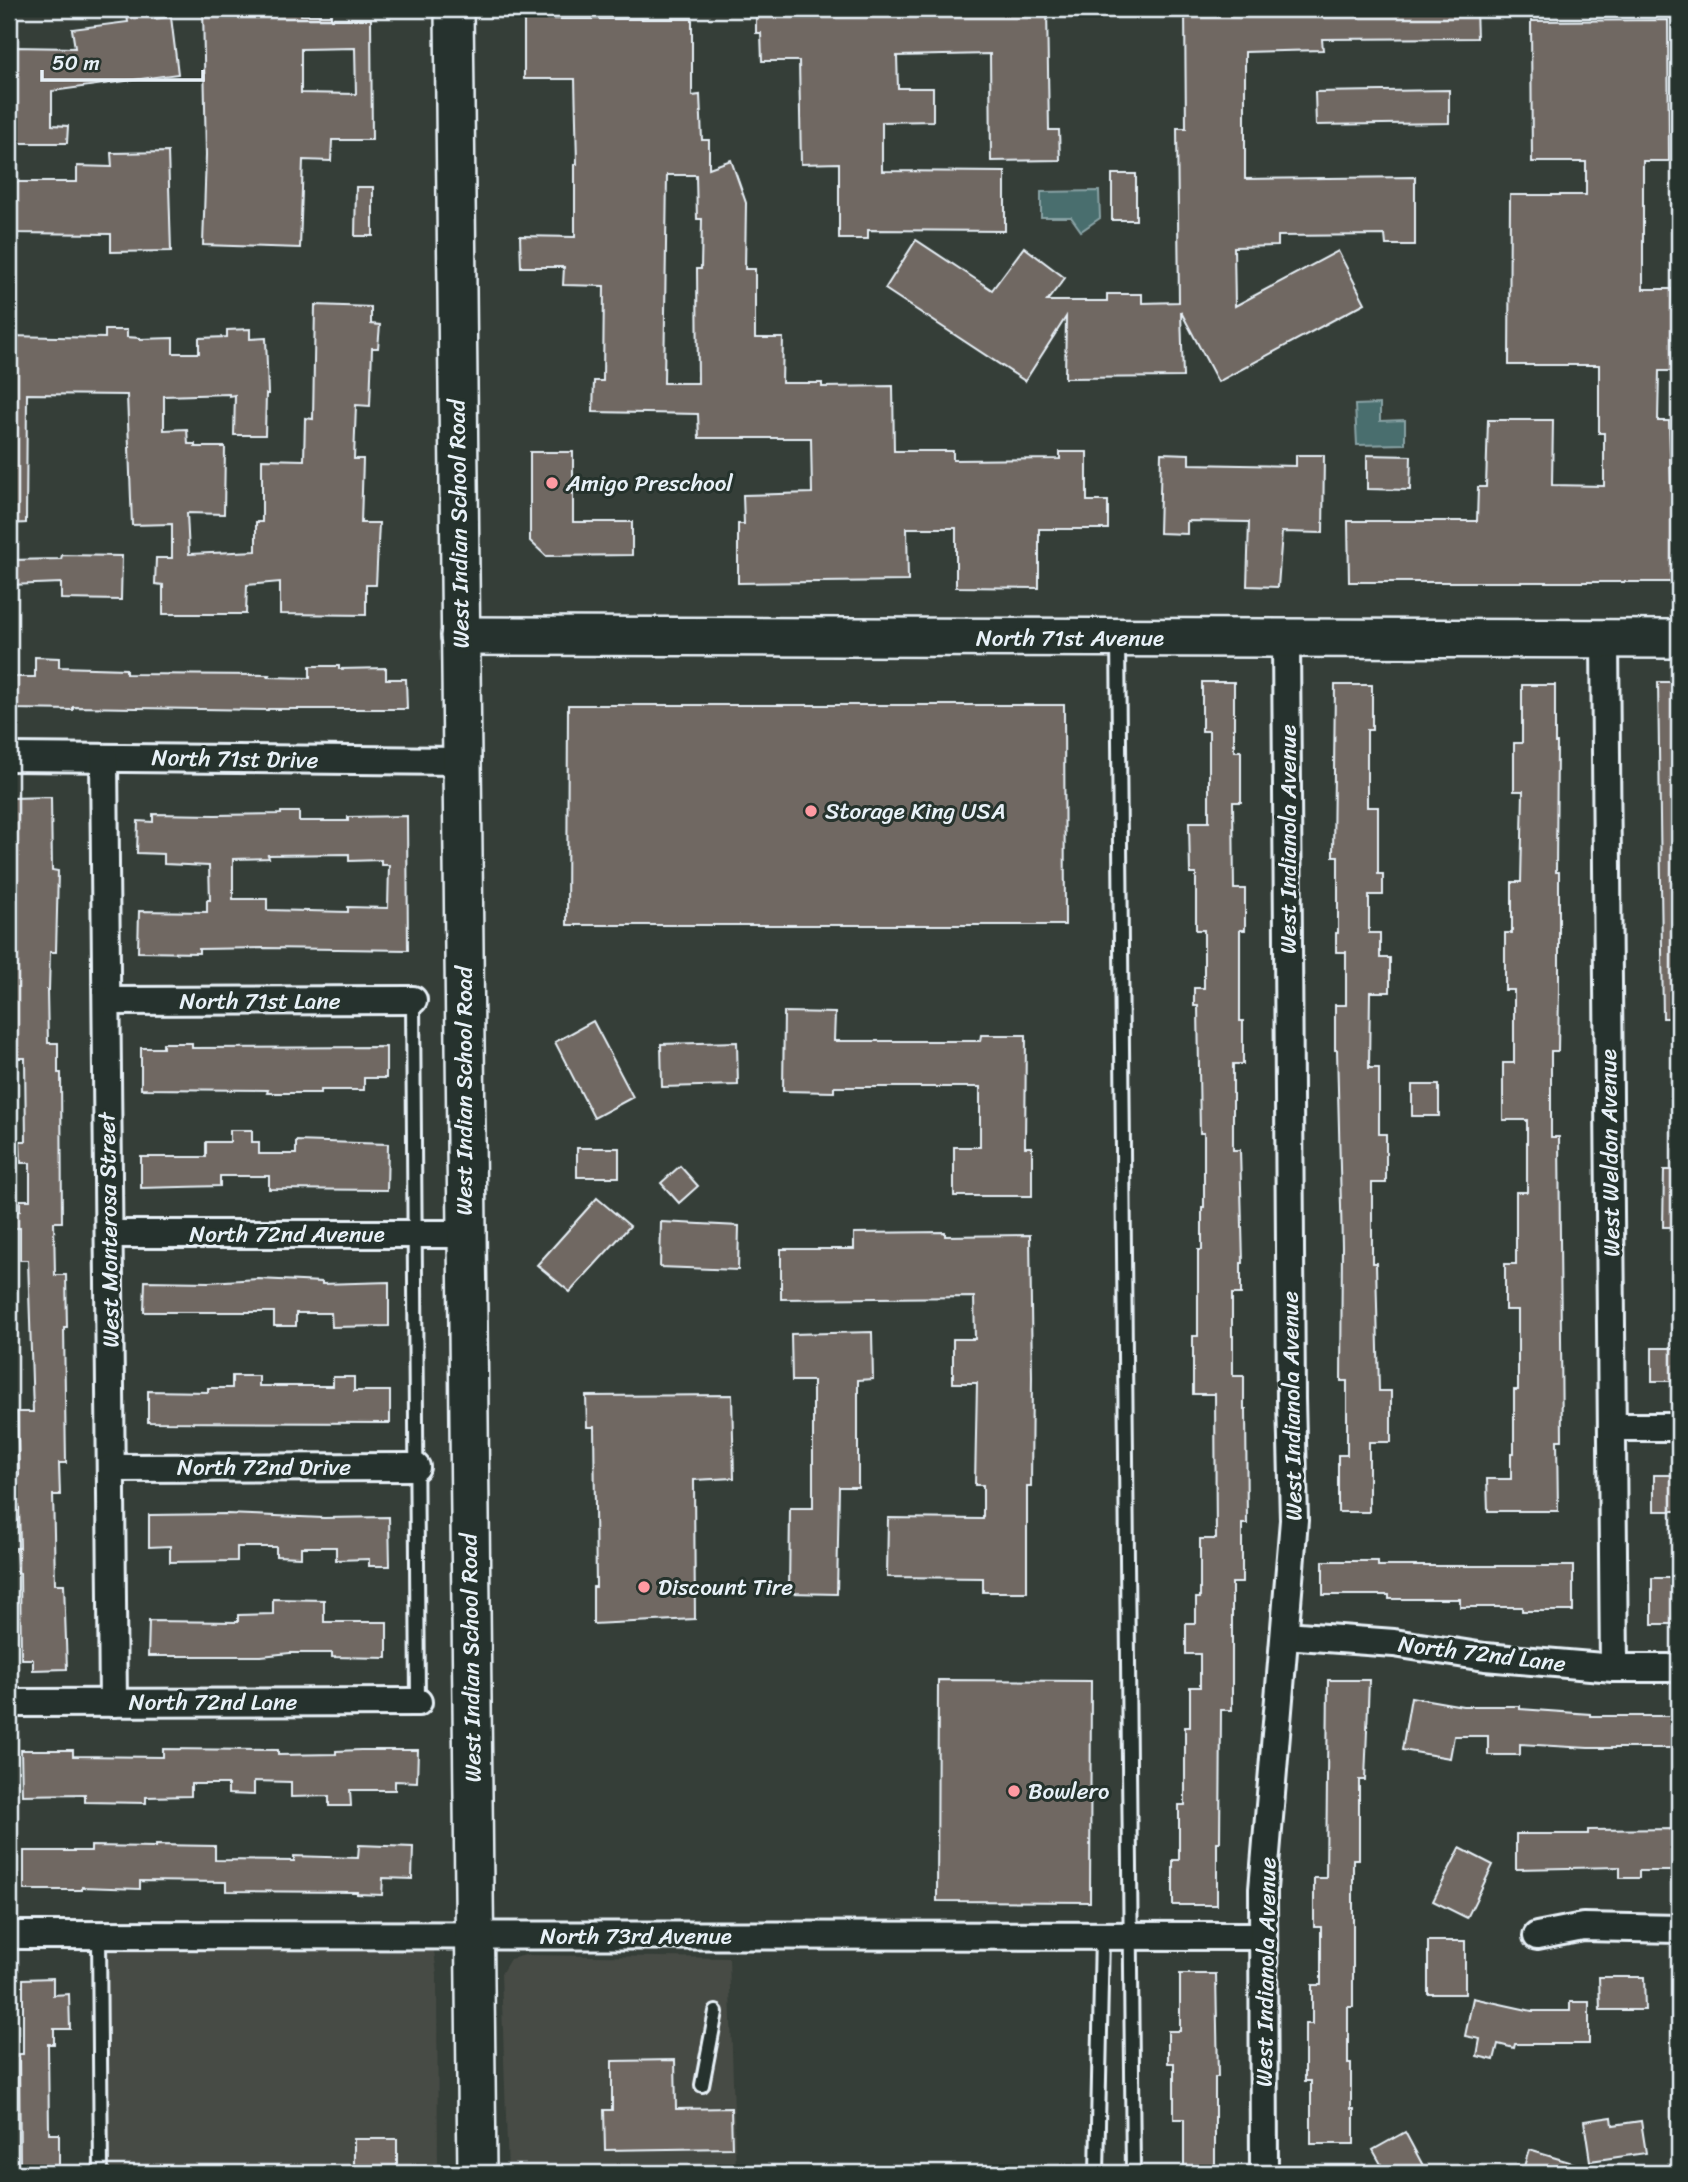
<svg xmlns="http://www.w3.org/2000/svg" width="1688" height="2182" font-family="Sriracha,sans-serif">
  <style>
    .built { fill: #474b45 }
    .water { fill: #496e6e; stroke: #89a2a5; stroke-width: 2 }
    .building { fill: #706862; stroke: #e8f1f8; stroke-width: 2; fill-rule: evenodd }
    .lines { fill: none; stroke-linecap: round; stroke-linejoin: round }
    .lane-casing { stroke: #e8f1f8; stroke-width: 18 }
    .street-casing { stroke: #e8f1f8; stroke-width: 32 }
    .secondary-casing { stroke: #e8f1f8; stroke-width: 42 }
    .lane { stroke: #26332d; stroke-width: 12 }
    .street { stroke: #26332d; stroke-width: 26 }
    .secondary { stroke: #26332d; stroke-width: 37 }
    .poi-dot { fill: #ff9aa2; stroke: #26332d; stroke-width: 2.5 }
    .labels { text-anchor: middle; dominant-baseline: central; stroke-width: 6; stroke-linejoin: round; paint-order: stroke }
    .poi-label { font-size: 23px; fill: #e8f1f8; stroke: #26332d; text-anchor: start }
    .street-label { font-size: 23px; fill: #e8f1f8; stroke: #26332d }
  </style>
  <rect width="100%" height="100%" fill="#353e38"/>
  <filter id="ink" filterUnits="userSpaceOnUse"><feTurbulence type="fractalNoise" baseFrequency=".0143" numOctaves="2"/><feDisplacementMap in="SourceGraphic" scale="14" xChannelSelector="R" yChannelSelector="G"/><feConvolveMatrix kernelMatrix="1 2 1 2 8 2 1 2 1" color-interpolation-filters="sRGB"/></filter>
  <g filter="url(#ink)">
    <g class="built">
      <polygon points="430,1919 437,1975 438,2173 93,2173 91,1923"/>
      <polygon points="526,1955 729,1958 736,2173 508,2173 501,1974 510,1959"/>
    </g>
    <g class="water">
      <polygon points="1099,191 1100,218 1081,231 1071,217 1041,217 1041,192"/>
      <polygon points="1380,404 1380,421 1405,420 1405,444 1357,445 1355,405"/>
    </g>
    <g class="building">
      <path d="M203,9H301V15H331V19H371L372,140H332L331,161L303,160L300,248L203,245L206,155ZM355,48L356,94L301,93V49Z"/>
      <polygon points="756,9 1047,9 1049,130 1059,130 1060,160 991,161 990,54 897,56 898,88 933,88 933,121 882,122 882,171 1005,172 1005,231 868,230 868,239 839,239 839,163 801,164 799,61 762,61 761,33 756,33"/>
      <polygon points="1185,9 1476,9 1477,38 1322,39 1323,50 1245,52 1245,179 1415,177 1415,245 1386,245 1385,235 1278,236 1278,246 1234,247 1235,306 1338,251 1365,303 1218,382 1181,312 1183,377 1065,378 1066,317 1025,381 885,289 916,240 992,290 1024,247 1065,278 1047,301 1107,301 1107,294 1142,294 1142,303 1179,302 1177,128 1186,128"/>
      <polygon points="151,12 152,19 171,17 178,74 52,91 52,125 68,126 67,143 16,143 17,108 9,108 9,72 12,72 12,47 75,48 72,29 128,22 127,15"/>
      <path d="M524,19H692V96L700,95L702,140H709V168L731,160L746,203L745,269H755V338H783L782,383H822V387L893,386L894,451H953V460L1060,459V452H1087V501H1108V529H1039V588L956,587V528H907L908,581L738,583V524H744L743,495L812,493L811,438H699L698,414L593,412L594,381H603L604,286L563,285L564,267H521L520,236L575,237V164H577L575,79H524ZM667,175H696L697,219H702L701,269H697L698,383H664Z"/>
      <polygon points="1668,20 1669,161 1643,161 1643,289 1672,289 1673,371 1659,371 1658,421 1669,421 1671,487 1679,487 1679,582 1349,582 1348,521 1477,521 1478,487 1486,487 1488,420 1553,420 1552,485 1604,486 1604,433 1599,433 1599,365 1509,365 1510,195 1586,195 1586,162 1532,162 1531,21"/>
      <polygon points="1449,90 1449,123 1316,125 1315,92"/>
      <polygon points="168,152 171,251 111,252 111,234 12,233 13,182 77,182 77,166 112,167 111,153"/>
      <rect x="1112" y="174" width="24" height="46"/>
      <polygon points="356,187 373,187 373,236 355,236"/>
      <polygon points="315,305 371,307 371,324 380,325 378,348 372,348 370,406 356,405 354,459 363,459 361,523 379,523 376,585 366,585 366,615 280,614 280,582 247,585 246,614 163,614 163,585 155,584 156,558 172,558 172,524 132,525 127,395 27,394 26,523 9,524 9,336 105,338 105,330 127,330 127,337 140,338 140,339 173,338 173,353 199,353 199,338 227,337 227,330 250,329 250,339 266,338 268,394 266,394 265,435 234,435 235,395 229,396 229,394 164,396 164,430 187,429 188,444 195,444 195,447 225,447 224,514 187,513 189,554 256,551 256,522 262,522 262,459 304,460 305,418 313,419"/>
      <polygon points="530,452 573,452 573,522 632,522 632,555 546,556 530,541"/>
      <polygon points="1161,453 1189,454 1189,464 1296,466 1296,455 1324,455 1323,533 1282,532 1278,587 1247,586 1249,522 1187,521 1187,534 1159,533"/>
      <polygon points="1367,455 1411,456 1410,490 1367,489"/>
      <polygon points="62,555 122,556 121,600 61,599 61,583 9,585 9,560 61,559"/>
      <polygon points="35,657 59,658 59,667 126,669 126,674 269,675 268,677 310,678 310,666 339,666 339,669 386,668 386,679 406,679 407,709 268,709 268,710 73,707 73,710 14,709 15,677 35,677"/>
      <polygon points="1202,682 1234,682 1234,751 1241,751 1241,802 1233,802 1234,889 1245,889 1245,930 1240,930 1240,1021 1243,1021 1243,1064 1233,1064 1233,1150 1240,1150 1243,1263 1241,1263 1241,1294 1232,1294 1232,1336 1233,1336 1233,1376 1244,1376 1244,1409 1246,1409 1247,1524 1242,1524 1242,1583 1232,1583 1232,1710 1221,1710 1220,1842 1217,1842 1217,1905 1173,1905 1173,1860 1179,1860 1179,1805 1185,1805 1185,1727 1190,1727 1190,1687 1200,1687 1200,1654 1186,1654 1186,1623 1196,1623 1196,1598 1200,1598 1200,1539 1216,1539 1215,1394 1193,1394 1193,1336 1198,1336 1198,1250 1202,1250 1202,1207 1204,1207 1204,1133 1200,1133 1198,1006 1194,1006 1194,988 1204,988 1204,930 1196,930 1196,874 1190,874 1189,822 1209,822 1209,731 1202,731"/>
      <polygon points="1658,682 1679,682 1679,1018 1663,1018"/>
      <polygon points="1335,685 1372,685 1372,730 1367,730 1367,807 1378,807 1378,874 1383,874 1383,895 1369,895 1369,933 1380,933 1380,958 1390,958 1390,992 1370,992 1369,1068 1379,1068 1379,1134 1386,1134 1386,1183 1372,1183 1372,1263 1376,1263 1379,1391 1391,1391 1391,1442 1369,1442 1369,1512 1338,1512 1338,1455 1347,1455 1347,1381 1341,1381 1342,1246 1337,1050 1335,1050 1335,1005 1346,1005 1346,952 1336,952 1336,933 1338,933 1338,856 1333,856"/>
      <polygon points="1522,685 1555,685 1555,743 1557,743 1556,872 1559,872 1559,990 1558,1051 1551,1051 1551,1137 1559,1137 1562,1440 1557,1440 1558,1511 1488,1511 1487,1479 1511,1479 1511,1453 1514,1453 1514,1390 1518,1390 1518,1310 1505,1310 1505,1264 1516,1264 1516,1192 1527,1192 1527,1120 1503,1120 1503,1063 1514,1063 1514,990 1505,990 1505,933 1512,933 1512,882 1521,882 1523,791 1514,791 1514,743 1522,743"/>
      <polygon points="568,705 1064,705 1065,925 567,925"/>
      <polygon points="51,797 52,870 58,871 56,952 50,952 49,990 47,990 48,1043 58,1043 58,1073 61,1073 62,1222 54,1222 55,1275 66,1275 67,1327 64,1327 66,1463 59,1463 60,1495 53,1495 54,1533 55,1584 64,1584 67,1669 33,1670 33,1659 21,1659 20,1573 17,1573 16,1548 20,1548 19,1505 10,1506 9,1475 19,1475 17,1412 33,1412 28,1260 20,1260 20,1228 9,1228 9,1212 20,1211 20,1200 30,1200 30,1163 21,1163 20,1141 26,1141 25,1058 13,1058 13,989 9,989 9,932 16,932 17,858 9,858 9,837 11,837 10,798"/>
      <path d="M281,812H299V821H348V817L407,816L408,950L265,948L199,949V953L138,952L139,911L207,912V900H210L209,866L164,864V854L137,853L138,821L153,822V814L215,815L281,814ZM349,854V861L381,860V865H389L388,908L348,907V912L267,910V899H233V859L269,858L268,855Z"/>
      <polygon points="784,1012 835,1013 834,1041 980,1041 981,1035 1026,1035 1025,1147 1032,1147 1032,1196 954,1196 954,1147 980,1147 980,1087 834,1087 834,1092 783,1091"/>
      <polygon points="593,1021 633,1097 594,1118 555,1042"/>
      <polygon points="737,1042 738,1085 662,1087 661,1044"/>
      <polygon points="163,1043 192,1043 192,1048 386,1047 386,1078 364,1078 364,1090 321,1090 321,1093 267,1093 268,1090 141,1089 141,1048 163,1048"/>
      <rect x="1412" y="1085" width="27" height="31"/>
      <polygon points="230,1130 252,1130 252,1142 259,1142 259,1154 296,1154 296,1141 388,1144 387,1190 269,1189 269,1176 220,1176 220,1186 141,1188 141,1157 206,1157 206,1142 230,1142"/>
      <rect x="577" y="1148" width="42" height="29"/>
      <polygon points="680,1166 698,1186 679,1203 661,1183"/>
      <polygon points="1664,1170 1679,1170 1679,1227 1663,1227"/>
      <polygon points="597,1198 630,1226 570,1292 537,1265"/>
      <polygon points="661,1222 739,1226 738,1270 660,1267"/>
      <polygon points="945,1232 945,1236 1030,1235 1032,1376 1031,1486 1027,1486 1027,1592 983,1592 983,1578 887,1577 888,1518 983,1519 983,1485 975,1485 977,1383 953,1383 953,1339 975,1339 974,1297 781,1299 781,1249 854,1249 854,1233"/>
      <polygon points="258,1279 322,1282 322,1284 389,1282 389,1326 332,1327 331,1313 296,1313 296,1326 274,1326 274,1312 144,1312 145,1281 209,1282"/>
      <polygon points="872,1332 873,1379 858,1380 858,1487 839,1487 837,1594 789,1593 790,1508 813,1508 813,1381 792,1381 791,1334"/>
      <rect x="1652" y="1348" width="27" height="33"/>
      <polygon points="232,1376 259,1376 259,1386 333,1386 333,1377 354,1377 354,1391 390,1391 390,1423 148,1422 148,1391 208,1392 208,1388 232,1388"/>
      <polygon points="732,1395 734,1478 694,1480 695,1619 593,1624 593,1587 596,1587 594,1427 587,1427 586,1396"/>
      <rect x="1654" y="1475" width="25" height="36"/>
      <polygon points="227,1514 324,1518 389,1517 390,1566 369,1566 369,1559 336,1560 336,1547 301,1547 301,1557 276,1556 276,1547 237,1547 237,1561 170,1562 170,1546 149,1547 149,1515"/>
      <polygon points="1323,1561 1378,1561 1378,1566 1573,1566 1573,1611 1522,1611 1522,1607 1460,1607 1460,1599 1389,1599 1389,1595 1323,1595"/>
      <polygon points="1652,1578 1670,1578 1670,1583 1679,1583 1679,1624 1652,1624"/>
      <polygon points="273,1599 324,1600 324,1622 387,1622 387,1658 332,1657 332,1653 290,1653 261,1656 148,1656 149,1621 238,1622 238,1615 273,1614"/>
      <polygon points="938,1680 1091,1681 1090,1902 937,1901"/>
      <polygon points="1328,1680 1369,1680 1365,1780 1359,1780 1359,1859 1353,1859 1353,2007 1348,2007 1348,2063 1351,2063 1351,2109 1354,2109 1354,2144 1311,2144 1311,2081 1305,2081 1305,2024 1312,2024 1312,1985 1321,1985 1321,1927 1314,1927 1314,1878 1326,1878"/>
      <polygon points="1411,1697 1463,1706 1520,1706 1520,1709 1590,1714 1590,1716 1679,1716 1679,1748 1588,1748 1520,1744 1520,1755 1488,1755 1488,1736 1454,1736 1450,1758 1402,1750"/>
      <polygon points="163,1749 278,1750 278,1755 336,1754 336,1751 361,1750 418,1750 417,1782 395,1781 395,1790 350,1790 351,1806 329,1806 329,1796 291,1797 291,1782 254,1781 254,1795 228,1794 228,1784 191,1784 191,1796 146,1797 146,1803 85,1802 85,1794 22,1795 21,1750 73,1750 73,1756 163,1757"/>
      <polygon points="1679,1829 1679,1871 1639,1871 1639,1878 1620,1878 1620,1867 1516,1869 1516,1834 1588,1834 1588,1830"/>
      <polygon points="156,1845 215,1846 215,1860 294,1861 294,1856 358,1858 359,1845 413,1847 412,1879 383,1878 382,1895 357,1894 357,1892 226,1891 226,1882 140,1881 140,1889 82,1887 82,1890 24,1890 24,1851 91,1851 91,1846 156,1847"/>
      <polygon points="1460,1848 1493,1865 1467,1918 1433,1901"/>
      <rect x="1428" y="1941" width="37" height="53"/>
      <polygon points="1180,1974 1216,1974 1218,2077 1215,2077 1215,2173 1184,2173 1184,2119 1174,2119 1174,2063 1168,2063 1168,2031 1180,2031"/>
      <polygon points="1599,1977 1644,1977 1645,2010 1600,2010"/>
      <polygon points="53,1978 53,1995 69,1994 70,2029 54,2029 54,2044 48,2044 49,2134 59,2134 59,2173 20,2173 19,2054 23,2054 23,1979"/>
      <polygon points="1473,1998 1532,2011 1570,2011 1570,2002 1589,2002 1589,2044 1515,2044 1514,2048 1498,2044 1494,2060 1477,2056 1480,2039 1465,2036"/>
      <polygon points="675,2060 676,2109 731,2108 732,2148 605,2150 604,2110 612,2110 612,2061"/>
      <polygon points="1612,2117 1613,2125 1641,2121 1646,2153 1590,2161 1584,2121"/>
      <polygon points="1405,2132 1427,2173 1386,2173 1373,2150"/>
      <rect x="354" y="2139" width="43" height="34"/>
      <polygon points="1529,2150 1593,2169 1592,2173 1522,2173"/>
    </g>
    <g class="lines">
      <g class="lane-casing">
        <g id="lane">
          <polyline points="1118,639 1133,2173"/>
          <polyline points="413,1000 418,1702"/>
          <polyline points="99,1935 101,2173"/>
          <polyline points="702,2085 716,2012"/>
          <polyline points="1097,2173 1102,1936"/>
        </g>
      </g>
      <g class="street-casing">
        <g id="street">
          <polyline points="1605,639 1614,1668"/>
          <polyline points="9,757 462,761"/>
          <polyline points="104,758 113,1703"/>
          <polyline points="107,1001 413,1000"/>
          <polyline points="109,1234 466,1234"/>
          <polyline points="1613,1427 1679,1427"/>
          <polyline points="111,1468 416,1467"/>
          <polyline points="1285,1635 1394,1643 1485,1657 1614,1668 1679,1668"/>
          <polyline points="9,1703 418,1702"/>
          <polyline points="9,1935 1263,1936"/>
          <polyline points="1537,1936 1583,1927 1679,1929"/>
          <polyline points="1264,2173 1263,1889 1294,1520 1291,1399 1286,637"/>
        </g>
      </g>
      <g class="secondary-casing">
        <g id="secondary">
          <polyline points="454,9 477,2173"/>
          <polyline points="460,636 1679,639"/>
        </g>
      </g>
      <use href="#lane" class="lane"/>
      <use href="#street" class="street"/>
      <use href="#secondary" class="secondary"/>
    </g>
  </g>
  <g class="poi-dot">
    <circle cx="552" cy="483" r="7"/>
    <circle cx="811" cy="811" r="7"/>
    <circle cx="644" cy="1587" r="7"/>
    <circle cx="1014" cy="1791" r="7"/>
  </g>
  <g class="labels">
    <g class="poi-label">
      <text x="566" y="483">Amigo Preschool</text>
      <text x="825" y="811">Storage King USA</text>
      <text x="658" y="1587">Discount Tire</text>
      <text x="1028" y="1791">Bowlero</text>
    </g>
    <g class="street-label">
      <text transform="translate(459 524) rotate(-91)">West Indian School Road</text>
      <text x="1070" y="638">North 71st Avenue</text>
      <text transform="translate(235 759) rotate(1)">North 71st Drive</text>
      <text transform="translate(1288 839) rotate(-90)">West Indianola Avenue</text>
      <text x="260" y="1001">North 71st Lane</text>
      <text transform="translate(464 1091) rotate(-90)">West Indian School Road</text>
      <text transform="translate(1610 1153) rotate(-91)">West Weldon Avenue</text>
      <text transform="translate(109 1230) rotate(-91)">West Monterosa Street</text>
      <text x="287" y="1234">North 72nd Avenue</text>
      <text transform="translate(1292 1406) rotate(-91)">West Indianola Avenue</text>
      <text x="264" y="1467">North 72nd Drive</text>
      <text transform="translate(1482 1654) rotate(7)">North 72nd Lane</text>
      <text transform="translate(471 1658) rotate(-91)">West Indian School Road</text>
      <text x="213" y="1702">North 72nd Lane</text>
      <text x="636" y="1936">North 73rd Avenue</text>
      <text transform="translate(1266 1972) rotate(-89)">West Indianola Avenue</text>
    </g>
  </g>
  <rect width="1688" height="2182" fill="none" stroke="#26332d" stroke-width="35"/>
  <rect x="18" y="18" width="1653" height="2147" fill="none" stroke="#e8f1f8" stroke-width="2.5" filter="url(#ink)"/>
  <path d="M42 70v10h161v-10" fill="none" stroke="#e8f1f8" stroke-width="3.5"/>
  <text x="52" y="70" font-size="21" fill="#e8f1f8" stroke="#26332d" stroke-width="5" paint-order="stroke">50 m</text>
</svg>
